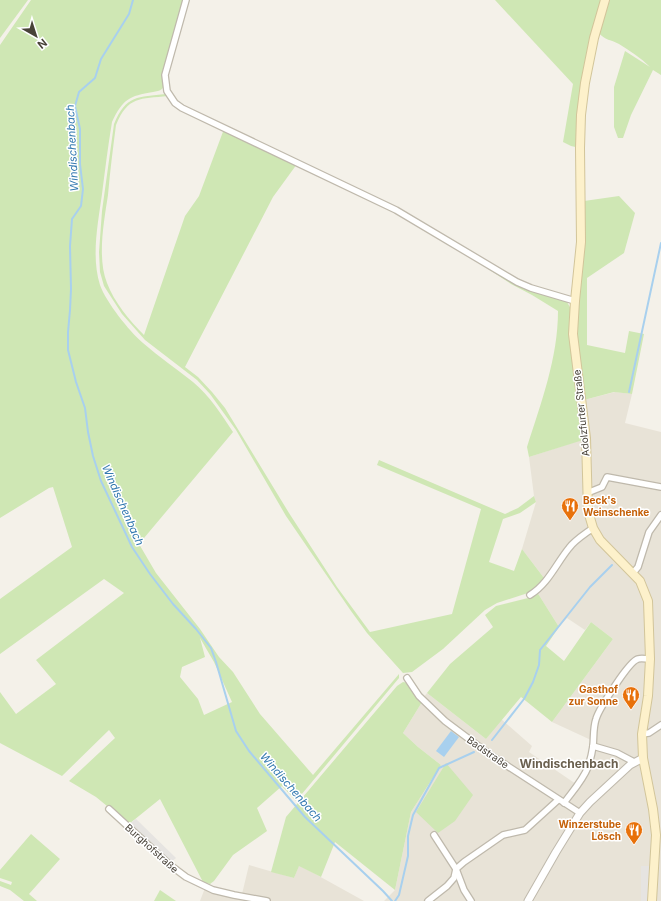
<svg xmlns="http://www.w3.org/2000/svg" width="661" height="901" font-family="Inter,sans-serif">
  <style>
    .residential { fill: #e8e3d7 }
    .green { fill: #cfe7b4; fill-rule: evenodd }
    .parking { fill: #e6e4e1 }
    .water { fill: #a8d0ee }
    .lines { fill: none; stroke-linecap: round; stroke-linejoin: round }
    .stream { stroke: #a8d0ee; stroke-width: 2 }
    .minor-casing { stroke: #bfb9ac; stroke-width: 8 }
    .tertiary-casing { stroke: #bfb9ac; stroke-width: 9 }
    .secondary-casing { stroke: #d2c59a; stroke-width: 10 }
    .minor { stroke: #fff; stroke-width: 5.5 }
    .tertiary { stroke: #fff; stroke-width: 7 }
    .secondary { stroke: #fdf1cb; stroke-width: 8 }
    .labels { text-anchor: middle; dominant-baseline: central; stroke-width: 3; stroke-linejoin: round; paint-order: stroke }
    .street-label { font-size: 10px; fill: #484238; stroke: #fff }
    .food-label { font-size: 10px; font-weight: bold; fill: #c56008; stroke: #fff; text-anchor: end }
    .water-label { font-size: 11px; font-style: italic; fill: #347ab0; stroke: #fff }
    .quarter-label { font-size: 12px; font-weight: bold; fill: #6a604f; stroke: #fff }
  </style>
  <rect width="100%" height="100%" fill="#f4f1e9"/>
  <g class="residential">
    <polygon points="615,392 632,394 625,423 661,432 661,901 384,901 395,890 411,812 441,765 418,747 403,733 422,702 423,698 427,693 486,739 501,719 532,746 529,752 576,784 584,772 589,754 591,740 552,722 613,639 591,622 585,630 567,618 559,627 535,589 544,578 522,549 536,502 534,496 529,457 590,437 584,400"/>
    <polygon points="249,865 294,878 299,865 364,901 200,901 205,888 242,894"/>
  </g>
  <g class="green">
    <polygon points="0,0 28,0 0,38"/>
    <path d="M31,0H184L163,76C163,80 165,86 162,89C160,91 156,91 153,92C129,96 123,99 112,122C108,146 105,170 102,194C98,223 91,257 100,285C106,302 129,331 143,343C159,357 177,369 193,382C210,396 221,414 233,432L139,544L156,573L200,629L219,657L233,672L260,714L313,775L399,674V678L296,801L282,786L257,808L267,831L233,855L214,881L210,884L203,882L160,799L129,824L96,797L69,781L115,738L109,730L62,776L0,743V692L16,714L56,684L36,660L124,593L104,579L0,654V599L72,547L53,487L49,488L0,518V45ZM200,638L214,662L232,702L204,715L198,699L180,677L182,667L205,657Z"/>
    <polygon points="495,0 605,0 594,38 580,148 571,146 563,142 573,84"/>
    <path d="M610,0H661V75L653,70L631,115L623,138H618L614,127V87L625,51L650,67C641,58 630,51 619,44C612,40 604,40 599,33Z"/>
    <path d="M166,94L168,96C140,99 128,96 116,125C113,148 110,171 108,195C104,221 97,258 107,283C114,302 130,321 144,335L185,216L199,196L224,129L297,164L273,197L185,367L198,377L212,392L225,408L289,513L337,587L370,632L452,614L481,509L377,465L379,460L505,514L518,508L534,496L536,502L520,513L503,519L489,562L514,571L522,549L544,578L531,592L497,603L485,610L443,649L412,672L403,673L367,633L351,611L286,516L236,430L210,394L197,380L145,340L122,314L104,286L100,272L99,252L102,211L114,124C126,95 138,97 166,94Z"/>
    <polygon points="619,196 635,213 624,253 587,278 587,345 625,353 629,331 644,334 632,394 614,392 584,400 576,333 584,201"/>
    <path d="M450,244L515,283L561,299L567,302L571,309L583,440L529,457L527,447C541,403 558,358 558,311L532,295L511,284Z"/>
    <polygon points="537,592 559,627 546,646 564,661 591,622 613,639 552,722 521,697 486,739 427,693 450,664 493,627 485,615 496,606 528,598"/>
    <polygon points="403,682 408,683 422,702 403,733 418,747 441,765 411,812 395,890 335,842 321,877 299,866 294,878 271,872 286,817 397,686"/>
    <polygon points="446,763 473,795 455,821 438,833 416,812"/>
    <polygon points="31,834 60,859 29,894 37,901 24,901 10,890 0,886 0,881 11,885 12,882 0,878 0,870"/>
    <polygon points="160,890 176,901 154,901"/>
  </g>
  <g class="parking">
    <polygon points="136,819 176,858 171,862 129,824"/>
    <polygon points="641,866 654,866 652,901 641,901"/>
  </g>
  <polygon class="water" points="451,731 459,737 444,757 436,751"/>
  <g class="lines">
    <g class="stream">
      <polyline points="133,0 129,14 101,59 95,78 79,92 75,106 80,129 80,164 83,189 81,206 72,219 70,246 71,289 70,310 68,332 68,350 76,382 85,408 88,432 93,456 101,481 132,547 150,574 173,604 196,629 211,648 216,662 236,731 249,751 305,817 383,891 392,901"/>
      <polyline points="629,392 661,243"/>
      <polyline points="492,740 524,699 533,682 539,665 540,650 590,587 612,565"/>
      <polyline points="395,901 399,895 408,856 408,836 413,815 439,768 474,752"/>
    </g>
    <g class="minor-casing">
      <g id="minor">
        <polyline points="186,0 165,75 167,91 175,103 182,108 396,210 517,282 531,288 575,301"/>
        <polyline points="587,493 602,487 607,477 661,487"/>
        <polyline points="633,573 638,567 649,532 661,515"/>
        <path d="M530,595C548,584 556,564 569,548C575,540 585,534 593,528"/>
        <polyline points="407,678 419,696 445,721 489,754 580,813"/>
        <polyline points="642,734 649,733 661,725"/>
        <polyline points="593,746 617,753 634,762"/>
        <path d="M564,803C572,792 583,780 588,767C590,761 592,753 593,746C594,737 593,728 596,719C599,709 629,661 638,659C641,658 646,659 650,659"/>
        <polyline points="109,809 170,865 186,877 213,890 234,895 267,901"/>
        <polyline points="434,835 456,869 464,890 471,901"/>
        <polyline points="428,901 447,886 454,878 456,869 464,862 503,835 525,830 558,800"/>
      </g>
    </g>
    <g class="tertiary-casing">
      <polyline id="tertiary" points="528,901 556,852 580,813 590,802 630,765 643,758"/>
    </g>
    <g class="secondary-casing">
      <polyline id="secondary" points="605,0 594,38 585,83 581,115 580,148 581,242 575,301 573,334 586,438 588,511 593,528 600,540 640,581 648,601 650,659 648,696 642,734 643,758 653,809 656,835 652,901"/>
    </g>
    <use href="#minor" class="minor"/>
    <use href="#tertiary" class="tertiary"/>
    <use href="#secondary" class="secondary"/>
  </g>
  <defs>
    <g id="restaurant-pin" transform="scale(0.9)"><path d="M0 17L-7.5 6A9.5 9.5 0 1 1 7.5 6Z" fill="#e8710a" stroke="#fff"/><path d="M-5-6h1v4h1v-4h1v4h1v-4h1v5L-1.5 .5V6h-2V.5L-5-1ZM5-6V6H3V1.5H1.5Q1.5-4 5-6Z" fill="#fff"/></g>
  </defs>
  <g fill-rule="evenodd">
    <use href="#restaurant-pin" x="570" y="506"/>
    <use href="#restaurant-pin" x="631" y="695"/>
    <use href="#restaurant-pin" x="634" y="830"/>
  </g>
  <g class="labels">
    <g class="street-label">
      <text transform="translate(581 413) rotate(-96)">Adolzfurter Straße</text>
      <text transform="translate(488 752) rotate(35)">Badstraße</text>
      <text transform="translate(152 848) rotate(42)">Burghofstraße</text>
    </g>
    <g class="food-label">
      <text x="583" y="500" text-anchor="start">Beck's<tspan x="583" dy="12">Weinschenke</tspan></text>
      <text x="618" y="689">Gasthof<tspan x="618" dy="12">zur Sonne</tspan></text>
      <text x="621" y="824">Winzerstube<tspan x="621" dy="12">Lösch</tspan></text>
    </g>
    <g class="water-label">
      <text transform="translate(72 148) rotate(-93)">Windischenbach</text>
      <text transform="translate(123 505) rotate(66)">Windischenbach</text>
      <text transform="translate(291 787) rotate(49)">Windischenbach</text>
    </g>
    <g class="quarter-label">
      <text x="569" y="763">Windischenbach</text>
    </g>
  </g>
  <g transform="translate(36 36) rotate(141)" stroke="#ffffff" stroke-width="3" paint-order="stroke">
  <path d="M0-3L7 15L0 10L-7 15Z" fill="#484238"/>
  <text y="-6" font-size="11" font-weight="bold" text-anchor="middle" fill="#484238">N</text>
  </g>
</svg>
